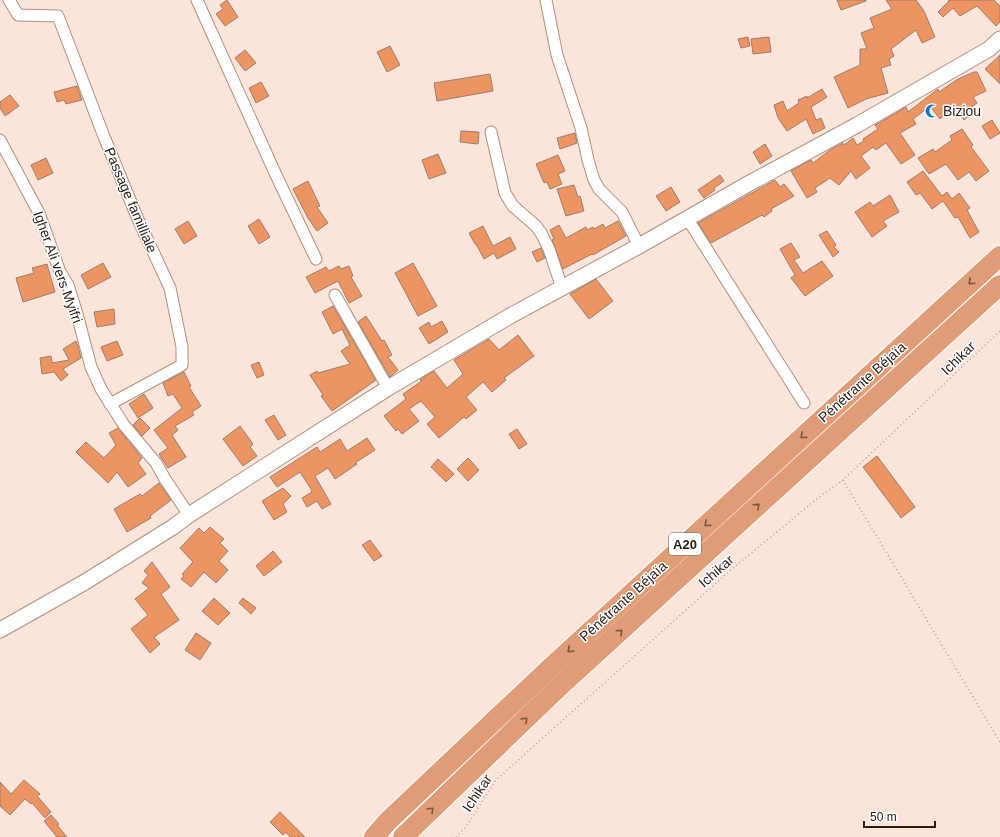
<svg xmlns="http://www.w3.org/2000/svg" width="1000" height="837" font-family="Arial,sans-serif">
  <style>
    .building { fill: #ec9562; stroke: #9d7d6c }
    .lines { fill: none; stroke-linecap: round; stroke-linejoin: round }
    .street-casing { stroke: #b1907e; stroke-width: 13 }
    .secondary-casing { stroke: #b1907e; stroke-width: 17 }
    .highway-casing { stroke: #fff; stroke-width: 22 }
    .path { stroke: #b3a097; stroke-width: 1.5; stroke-dasharray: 1 3; stroke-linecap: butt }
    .street { stroke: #fff; stroke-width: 11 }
    .secondary { stroke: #fff; stroke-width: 15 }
    .highway { stroke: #df9c76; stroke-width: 20 }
    .oneway { stroke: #7b5742 }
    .labels { text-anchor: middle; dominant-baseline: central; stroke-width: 3; stroke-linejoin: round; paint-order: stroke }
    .shield { fill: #fff; stroke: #6a625d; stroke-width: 1 }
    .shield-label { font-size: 13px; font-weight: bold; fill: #2a1e17 }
    .poi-label { font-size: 14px; fill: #2a1e17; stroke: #fff; text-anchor: start }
    .street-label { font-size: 14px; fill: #2a1e17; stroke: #fff }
  </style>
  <rect width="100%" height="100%" fill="#fbe5da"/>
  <g class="building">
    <polygon points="227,0 238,17 225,26 216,14 223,9 220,5"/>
    <polygon points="837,0 866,0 866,1 841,10"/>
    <polygon points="886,0 916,0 924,11 935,37 922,43 916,30 891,49 894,56 889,59 891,65 881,68 888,93 866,99 848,108 834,77 860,65 860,49 867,49 861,33 874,28 870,18 892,9"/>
    <polygon points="948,0 994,0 1000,6 1000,22 996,26 977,6 960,16 953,8 943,17 938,12 949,1"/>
    <polygon points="748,37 750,46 741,48 738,39"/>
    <polygon points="769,37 771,52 753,54 751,39"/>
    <polygon points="390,46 400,65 387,72 377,52"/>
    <polygon points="245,50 256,63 245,71 235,58"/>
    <polygon points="1000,55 1000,84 985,69"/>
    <polygon points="974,72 977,72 986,91 973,97 977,103 967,110 970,115 964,120 955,107 940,119 930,106 913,119 916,124 900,133 915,155 901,164 886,143 876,150 873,147 861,156 870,168 856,179 851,171 839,185 830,178 815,188 817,192 807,198 791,171 811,160 813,163 830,150 843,143 844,145 853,138 857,145 864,141 863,139 878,129 875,125 879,123 906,107 908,112 938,89 939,92 958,79"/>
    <polygon points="490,74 493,91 437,101 434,83"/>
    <polygon points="261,82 269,96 256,103 249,88"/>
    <polygon points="77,86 82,100 66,104 64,100 57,102 54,92"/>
    <polygon points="822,89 827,97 811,107 816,120 821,118 825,128 813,134 806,119 787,131 778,118 774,105 783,101 787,111 799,103 798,100 807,96 807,98"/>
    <polygon points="10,95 19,106 5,116 0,108 0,102"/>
    <polygon points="992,120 1000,133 990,139 982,126"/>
    <polygon points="962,129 973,145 971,147 989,171 976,181 969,172 958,180 946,164 929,174 918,158 933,149 935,152 952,140 950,136"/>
    <polygon points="461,131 479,132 478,144 460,142"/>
    <polygon points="575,133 577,143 560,149 557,138"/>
    <polygon points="765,144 772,156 760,164 753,152"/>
    <polygon points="438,154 446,173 429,179 422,160"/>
    <polygon points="558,155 565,171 558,174 562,184 550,189 547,182 544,183 536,164"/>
    <polygon points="46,158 53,173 38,180 31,165"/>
    <polygon points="923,171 942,196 947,192 952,199 959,193 970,208 967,210 979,232 970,238 958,217 955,218 943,201 932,209 920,193 916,195 907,182"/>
    <polygon points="720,175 724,181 714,188 715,190 704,198 698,190"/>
    <polygon points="775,180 780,187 784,184 794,196 771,209 772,211 764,217 762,215 711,243 698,223"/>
    <polygon points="308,181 320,206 317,207 328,223 317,231 308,218 293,189"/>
    <polygon points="574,185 578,197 580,196 584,211 566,216 557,189"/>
    <polygon points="671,187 680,202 666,211 656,196"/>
    <polygon points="890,195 899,212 883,221 887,226 872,237 855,212 870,202 873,206"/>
    <polygon points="259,219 270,237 259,244 248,226"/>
    <polygon points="188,221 197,236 184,244 175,229"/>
    <polygon points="618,221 626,236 593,255 592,254 563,269 552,240 554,239 550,230 559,225 566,238 586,227 587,230 593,227 594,229 603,224 605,228"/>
    <polygon points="483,226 493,246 510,237 516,249 497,259 494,253 484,259 476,244 475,244 469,233"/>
    <polygon points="827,231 836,245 834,247 839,252 833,257 819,235"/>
    <polygon points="791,243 800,257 794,260 803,273 822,261 833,276 805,296 791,278 795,275 780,249"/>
    <polygon points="541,248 545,258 537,262 532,252"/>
    <polygon points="103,263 111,277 88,289 81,275"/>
    <polygon points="413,263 437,306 418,316 395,273"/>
    <polygon points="47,264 55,292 23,302 16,278 34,273 32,268"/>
    <polygon points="339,266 341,269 349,266 353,276 351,277 362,296 349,303 338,281 315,293 306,277 326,267 329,271"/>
    <polygon points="596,279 613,301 589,319 570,294"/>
    <polygon points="333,306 376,380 332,411 321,396 323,395 310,375 317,371 318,373 350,364 341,351 350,345 342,329 333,334 322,312"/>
    <polygon points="114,309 115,324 97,327 94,312"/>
    <polygon points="366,316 382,341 384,340 392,355 388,357 398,370 390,377 358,322"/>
    <polygon points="442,321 448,332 429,344 419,328 429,322 431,327"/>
    <polygon points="518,335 534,356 504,378 506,380 492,392 483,382 466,397 477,410 466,419 464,417 439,438 427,424 435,417 421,401 409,409 419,421 402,434 398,429 396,431 384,416 406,399 403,394 422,381 420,380 424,377 434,371 447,388 463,374 454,360 489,339 499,350"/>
    <polygon points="76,341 78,346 81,358 63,369 68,375 61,381 54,372 42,374 40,358 51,356 52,363 69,360 63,349"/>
    <polygon points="117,341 123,355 107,361 101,347"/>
    <polygon points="259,362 264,375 257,378 251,365"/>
    <polygon points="184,372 191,386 189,387 201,406 192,412 194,415 175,426 178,430 172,435 186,457 168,468 159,454 168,448 154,430 182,408 173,394 168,396 163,383"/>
    <polygon points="144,394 153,408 138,418 129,404"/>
    <polygon points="274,415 286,435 278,440 265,420"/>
    <polygon points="140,418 150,428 142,436 133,425"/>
    <polygon points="240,426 253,444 250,447 257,456 243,466 223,439"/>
    <polygon points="118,428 142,458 138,463 146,474 128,487 117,472 108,483 76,452 86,442 104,458 116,445 109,433"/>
    <polygon points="517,429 527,444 519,449 509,434"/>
    <polygon points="367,438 375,450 355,463 357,464 335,479 328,468 315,476 331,504 322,509 317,501 307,507 302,498 312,492 311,489 300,472 277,487 270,477 317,447 320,452 340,439 347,451"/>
    <polygon points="877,456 915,507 901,518 863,467"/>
    <polygon points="468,458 479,470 468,481 457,469"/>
    <polygon points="438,459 454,474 446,482 431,467"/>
    <polygon points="159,483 171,500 150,516 151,518 127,532 114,509 140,494 142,496"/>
    <polygon points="283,488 291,496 283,504 287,512 274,520 262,501"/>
    <polygon points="210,527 224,539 220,543 228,551 219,561 228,570 216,583 204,572 191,587 181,579 184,576 182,574 193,562 180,548 199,528 204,533"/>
    <polygon points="370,540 382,556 374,561 362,545"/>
    <polygon points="273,551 282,562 264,576 256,566"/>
    <polygon points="152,562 170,587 161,594 179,620 154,637 160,644 150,653 131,629 148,615 135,599 149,588 142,583 148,575 144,571"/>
    <polygon points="214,598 230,613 218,625 202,611"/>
    <polygon points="243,598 256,608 251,614 239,603"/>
    <polygon points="196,633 211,643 200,660 185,650"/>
    <polygon points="24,780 40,794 37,796 51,812 45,818 32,803 31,804 25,799 10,815 0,806 0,782 11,794"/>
    <polygon points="280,812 305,837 290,837 286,832 283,835 270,822"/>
    <polygon points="51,815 59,824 57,825 67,837 57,837 44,821"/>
  </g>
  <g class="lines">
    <g class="street-casing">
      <g id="street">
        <polyline points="9,0 18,15 58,16 103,134 137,217 170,288 182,347 182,365 110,404"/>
        <polyline points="197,0 276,175 316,259"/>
        <polyline points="546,0 557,55 581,128 588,160 594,180 599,189 622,212 639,246"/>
        <polyline points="491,132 505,193 513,206 536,226 541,233 549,249 562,288"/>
        <polyline points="0,140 39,213 60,272 68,285 77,314 91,367 101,389 124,425 156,463 165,479 189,515"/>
        <polyline points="687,218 804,403"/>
        <polyline points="335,295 388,388"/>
      </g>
    </g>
    <g class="secondary-casing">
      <polyline id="secondary" points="0,630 85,582 173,527 189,515 388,388 510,316 639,246 748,184 857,125 989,49 1000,39"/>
    </g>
    <g class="highway-casing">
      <g id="highway">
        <polyline points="374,837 388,821 548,670 1000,256"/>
        <polyline points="403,837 561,685 1000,285"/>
      </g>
    </g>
    <g class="path">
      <polyline points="843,480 1000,742"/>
      <polyline points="456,837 466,827 496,780 732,569 818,498 843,480 1000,331"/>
    </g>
    <use href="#street" class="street"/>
    <use href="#secondary" class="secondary"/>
    <use href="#highway" class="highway"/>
  </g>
  <defs><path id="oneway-chevron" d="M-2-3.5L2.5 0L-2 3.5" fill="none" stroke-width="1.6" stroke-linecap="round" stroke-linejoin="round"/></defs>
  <g class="oneway">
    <use href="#oneway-chevron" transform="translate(971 282) rotate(138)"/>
    <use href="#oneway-chevron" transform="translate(803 436) rotate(138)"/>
    <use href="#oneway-chevron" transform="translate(757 506) rotate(-42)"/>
    <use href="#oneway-chevron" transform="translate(707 524) rotate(138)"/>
    <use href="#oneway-chevron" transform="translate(620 632) rotate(-42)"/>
    <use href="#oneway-chevron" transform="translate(570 650) rotate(138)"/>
    <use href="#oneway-chevron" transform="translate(525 720) rotate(-44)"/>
    <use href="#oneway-chevron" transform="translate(431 810) rotate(-44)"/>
  </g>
  <defs>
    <g id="mosque-bare" transform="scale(1.08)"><path d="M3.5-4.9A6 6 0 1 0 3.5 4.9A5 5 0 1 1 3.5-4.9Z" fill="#1078c3" stroke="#fff" stroke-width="2.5" paint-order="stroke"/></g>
  </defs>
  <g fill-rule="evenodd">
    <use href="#mosque-bare" x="932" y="111"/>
  </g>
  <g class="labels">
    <rect class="shield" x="669" y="533" width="32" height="22" rx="3"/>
    <g class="shield-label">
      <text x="685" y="544">A20</text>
    </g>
    <g class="poi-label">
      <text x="943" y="111">Biziou</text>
    </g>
    <g class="street-label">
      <text transform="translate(131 200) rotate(67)">Passage familliale</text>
      <text transform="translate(58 267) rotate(70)">Igher Ali vers Myifri</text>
      <text transform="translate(958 358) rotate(-44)">Ichikar</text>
      <text transform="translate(862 382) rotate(-42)">Pénétrante Béjaïa</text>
      <text transform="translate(716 571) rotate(-41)">Ichikar</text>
      <text transform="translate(623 601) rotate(-42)">Pénétrante Béjaïa</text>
      <text transform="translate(477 793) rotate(-56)">Ichikar</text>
    </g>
  </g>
  <path d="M864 821v6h71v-6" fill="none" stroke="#2a1e17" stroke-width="2"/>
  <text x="870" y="821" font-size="12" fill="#2a1e17" stroke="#ffffff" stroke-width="3" paint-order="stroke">50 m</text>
</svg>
